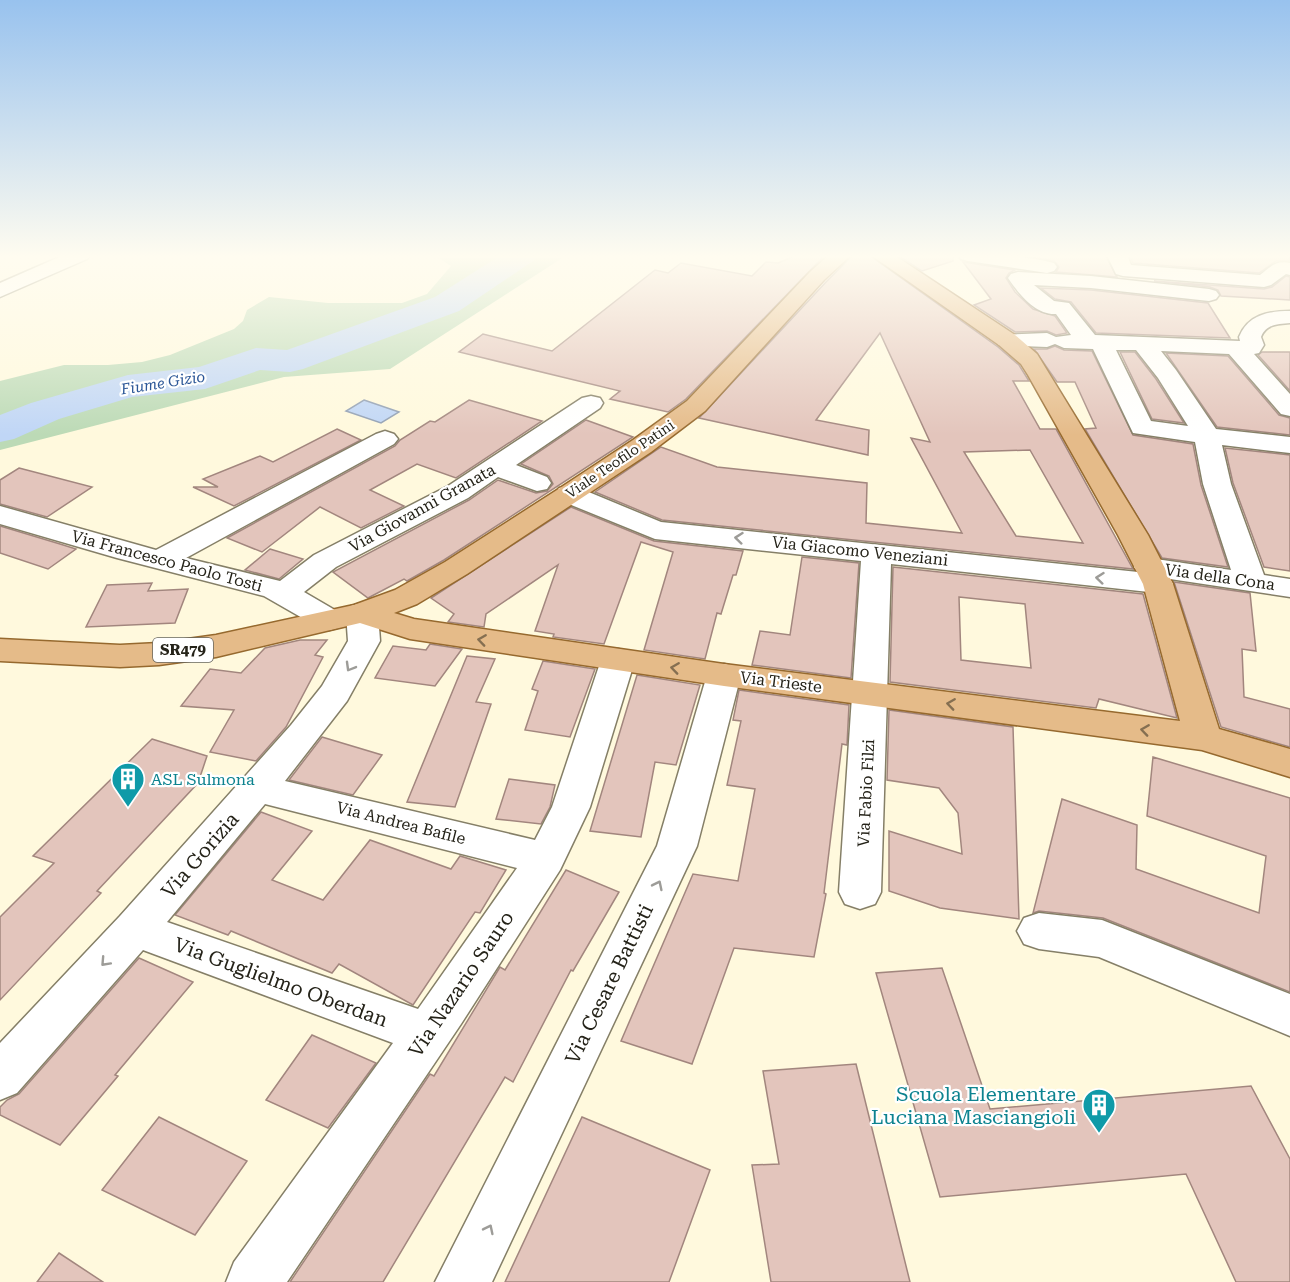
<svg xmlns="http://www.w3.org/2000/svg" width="1290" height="1282" font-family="'Roboto Serif',serif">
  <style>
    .green { fill: #bcdab6 }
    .water { fill: #c0d6f6; stroke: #92a0b4; stroke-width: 1.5 }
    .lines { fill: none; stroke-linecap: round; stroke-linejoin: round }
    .river { fill: #c0d6f6; fill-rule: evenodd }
    .building { fill: #e3c5bc; stroke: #a2867e; stroke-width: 1.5; fill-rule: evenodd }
    .minor-casing { stroke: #857f67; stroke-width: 3 }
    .major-casing { stroke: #96692e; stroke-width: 3 }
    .minor { fill: #fff; fill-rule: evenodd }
    .major { fill: #e5bb89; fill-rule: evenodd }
    .oneway { stroke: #9d9c98 }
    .oneway2 { stroke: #856f51 }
    .labels { text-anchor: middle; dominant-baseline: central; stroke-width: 4.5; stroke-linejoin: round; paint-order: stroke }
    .far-street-label { font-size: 14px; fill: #252319; stroke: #fff }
    .far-water-label { font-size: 15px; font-style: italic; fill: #2c5797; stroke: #fff }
    .shield { fill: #fff; stroke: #66655e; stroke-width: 1.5 }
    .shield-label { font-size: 15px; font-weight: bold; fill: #252319 }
    .street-label { font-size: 16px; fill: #252319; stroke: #fff }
    .culture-label { font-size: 16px; fill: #0d838f; stroke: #fff; text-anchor: start }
    .near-street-label { font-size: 20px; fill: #252319; stroke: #fff }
    .near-culture-label { font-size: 20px; fill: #0d838f; stroke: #fff; text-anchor: end }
  </style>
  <rect width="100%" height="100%" fill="#fff9dd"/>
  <polygon class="green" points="434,255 567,255 390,369 284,377 0,450 0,381 64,365 108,365 142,362 170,355 234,329 243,321 247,310 269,297 328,303 402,303 427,294 451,266"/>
  <polygon class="water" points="364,400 399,412 381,423 346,411"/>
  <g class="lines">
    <polygon class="river" points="501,255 537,255 533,261 459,311 303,369 290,372 260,370 205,389 132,397 59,419 14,439 0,442 0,415 31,403 128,375 199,367 256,348 287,350 435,297"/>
  </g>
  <g class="building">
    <polygon points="797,255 825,255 686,399 668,412 610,399 620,391 459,352 483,334 552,351 655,270 668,273 681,263 752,276 766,262 778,263"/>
    <path d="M853,255H869L998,347L1019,365L1029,381H1013L1040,429H1056L1133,569L662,520L595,492L661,447L717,467L867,483L866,523L962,533L911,438L930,442L880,333L816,420L869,430L868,455L699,418L826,282ZM1030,450L1083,543L1016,536L964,452Z"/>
    <polygon points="898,255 953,255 953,261 922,271"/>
    <polygon points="1022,255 1105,255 1117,277 1056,272 1059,267 1054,261"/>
    <polygon points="1129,255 1290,255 1290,261 1276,261 1259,273 1133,263"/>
    <polygon points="963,262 1015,270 1009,273 1006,278 1015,292 1033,309 1055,316 1067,333 1056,335 1047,331 1015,332 974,305 991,299"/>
    <polygon points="1286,276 1290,277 1290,300 1221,296 1218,290 1210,287 1154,281 1264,289 1272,287"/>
    <polygon points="1041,288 1091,290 1208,303 1230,338 1096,333 1071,302 1055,299"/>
    <polygon points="1055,346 1064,350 1092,351 1133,435 1193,444 1201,485 1228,567 1162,558 1085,429 1096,428 1075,382 1057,382 1034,349 1047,349"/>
    <polygon points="1120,352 1135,352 1156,379 1184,423 1152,419"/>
    <polygon points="1262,352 1290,352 1290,391 1258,355"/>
    <polygon points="1166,353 1228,356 1279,415 1290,418 1290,435 1217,427"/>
    <polygon points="469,400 542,421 456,478 417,464 370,490 404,506 361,528 320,507 262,552 227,538 395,446 400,440 430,421 435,422"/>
    <polygon points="586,420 633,437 444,560 407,581 404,579 368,598 333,572 469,500 498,480 536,493 547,491 553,484 549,476 521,464"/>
    <polygon points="337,429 361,440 234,506 193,487 218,487 203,479 260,456 273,462"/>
    <polygon points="1225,448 1290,455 1290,571 1264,567 1233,483"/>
    <polygon points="19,468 92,487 47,517 0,504 0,480"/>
    <polygon points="571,507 654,541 743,551 736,575 733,575 721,614 717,613 705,659 644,650 673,552 641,542 604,644 553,637 554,634 535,631 558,565 486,614 484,627 448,622 454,614 431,598"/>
    <polygon points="0,526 60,544 76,549 48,569 0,553"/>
    <polygon points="270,549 303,559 279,579 245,570"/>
    <polygon points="802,557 859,563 851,678 752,665 760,631 790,635"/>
    <path d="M893,567L1143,594L1177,718L1099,699L1096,708L890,682ZM959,597L1025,604L1031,668L961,660Z"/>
    <polygon points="1174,582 1250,593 1256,651 1242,649 1244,697 1290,709 1290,747 1221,727"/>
    <polygon points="152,583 148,591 188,589 175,623 86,627 107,585"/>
    <polygon points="300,640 327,640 315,655 323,657 286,727 256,761 210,752 234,710 181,706 210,669 241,673 265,648"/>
    <polygon points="430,644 462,649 435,686 375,678 393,646 426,650"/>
    <polygon points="467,656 495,659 476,702 491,704 455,807 407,802"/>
    <polygon points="543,661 595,669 570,737 525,730 538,691 532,689"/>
    <polygon points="637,675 700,685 676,765 655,762 641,837 590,831"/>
    <polygon points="739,690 849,705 847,745 842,744 824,893 826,894 814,957 734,948 692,1064 621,1041 693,874 738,881 755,789 727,785 741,721 733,720"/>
    <polygon points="889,710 1013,727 1019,919 940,908 889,891 889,831 962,854 958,813 939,788 887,780"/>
    <polygon points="322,737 382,755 353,795 289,780"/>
    <polygon points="152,739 207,756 198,783 97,891 101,893 0,1000 0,917 54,863 33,856"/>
    <polygon points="1153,757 1290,798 1290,992 1103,918 1039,911 1033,913 1062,799 1137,825 1136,869 1259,913 1266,856 1147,816"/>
    <polygon points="509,779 555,785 550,807 541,824 496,819"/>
    <polygon points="261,812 312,831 272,880 323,900 370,840 451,869 460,856 506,870 480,913 475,912 413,1005 339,964 332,973 231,931 228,935 175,915"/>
    <polygon points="566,870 619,892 573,971 571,970 513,1082 505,1077 383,1282 290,1282 430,1074 434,1076 500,967 505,970"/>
    <polygon points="139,958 193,982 115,1075 118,1076 60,1145 0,1115 0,1107 7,1100 19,1094"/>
    <polygon points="942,968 990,1109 1251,1086 1290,1159 1290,1282 1236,1282 1186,1174 940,1197 876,973"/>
    <polygon points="312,1035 376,1063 328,1128 266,1100"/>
    <polygon points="856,1064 910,1282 771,1282 752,1165 779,1164 763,1071"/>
    <polygon points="159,1117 247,1161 195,1235 102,1190"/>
    <polygon points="582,1117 710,1170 669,1282 505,1282"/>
    <polygon points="59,1253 103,1282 37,1282"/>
  </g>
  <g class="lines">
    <g class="minor-casing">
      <g id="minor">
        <polygon points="64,255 90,255 87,259 0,297 0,283"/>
        <path d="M958,255C991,255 1022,255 1054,263L1057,267L1054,271L1047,273L968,261L961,259Z"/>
        <path d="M1107,255H1127L1131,265L1260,275C1270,267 1276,260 1290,263V275L1286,274L1271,285L1264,287L1123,276L1116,274Z"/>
        <path d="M1018,272L1091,276L1209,289L1216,291L1219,295L1216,299L1209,301L1091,288L1034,285L1054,301L1069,303L1095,335L1240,341L1239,337C1248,315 1268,311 1290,311V323C1278,324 1266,324 1261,337L1264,345L1259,353L1254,354L1290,394V416L1281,414L1229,354L1161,351L1176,370L1216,429L1290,437V453L1222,445L1231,484L1264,575L1290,579V597L1170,579L1173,584L1169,591L1158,593L891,564L881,892L875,904L860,909L845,904L839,892L861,561L655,539L559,500L555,494L559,488L569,486L579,488L661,522L1138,572L1134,567L1138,561L1149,558L1231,570L1203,484L1195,442L1133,433L1093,349L1064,348L1055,344L1047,347L999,345L996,340L999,335L1047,333L1056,337L1071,335L1056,314C1035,315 1019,294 1008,278L1011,274ZM1116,350H1136L1158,378L1188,426L1151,421Z"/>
        <polygon points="591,396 600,398 603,403 600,408 516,465 547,477 551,483 547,489 537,491 498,477 468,498 336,567 304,592 340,613 345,620 340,627 329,630 318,627 264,596 117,558 0,524 0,506 156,550 376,434 385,431 394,434 398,439 394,444 186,558 280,581 314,555 448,486 582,398"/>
        <path d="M362,603L373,606L378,613L380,641L347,701L285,781L535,840L552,807L601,660L606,652L618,649L630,652L635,660L590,807L560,870L461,1024L287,1282H226L234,1262L393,1043L143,950L17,1093L0,1100V1043L120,916L291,725L322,686L348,641L346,613L351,606ZM265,804L517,868L418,1009L167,922Z"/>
        <polygon points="724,664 736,667 741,675 697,846 492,1282 435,1282 657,846 707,675 712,667"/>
        <polygon points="1039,913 1102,920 1290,994 1290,1036 1099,957 1039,949 1024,944 1017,931 1024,918"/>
      </g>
    </g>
    <g class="major-casing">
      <polygon id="major" points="829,255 851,255 824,280 705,411 651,452 467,574 417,604 394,613 414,619 724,664 1180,721 1143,584 1118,535 1028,375 1021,364 999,345 871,255 894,255 1015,335 1037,354 1148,535 1173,584 1219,729 1290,749 1290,777 1202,750 724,686 410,639 360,623 216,657 159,665 120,667 0,661 0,639 120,645 159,643 216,635 354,605 395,590 445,562 557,490 633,440 687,401 810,272"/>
    </g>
    <use href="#minor" class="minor"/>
    <use href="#major" class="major"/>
  </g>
  <defs><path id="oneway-chevron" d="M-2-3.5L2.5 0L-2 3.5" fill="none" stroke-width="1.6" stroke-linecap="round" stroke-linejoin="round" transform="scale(1.5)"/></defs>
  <g class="oneway">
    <use href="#oneway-chevron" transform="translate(739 538) rotate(-174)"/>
    <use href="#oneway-chevron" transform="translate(1100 578) rotate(-174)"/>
    <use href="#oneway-chevron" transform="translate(350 667) rotate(120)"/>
    <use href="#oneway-chevron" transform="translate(658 885) rotate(-64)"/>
    <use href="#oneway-chevron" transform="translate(105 962) rotate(133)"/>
    <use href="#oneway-chevron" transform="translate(489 1229) rotate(-64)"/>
  </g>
  <g class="oneway2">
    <use href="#oneway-chevron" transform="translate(482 640) rotate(-172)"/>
    <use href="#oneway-chevron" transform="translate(675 668) rotate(-172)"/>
    <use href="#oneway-chevron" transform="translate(951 704) rotate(-172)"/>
    <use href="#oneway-chevron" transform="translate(1145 730) rotate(-172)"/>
  </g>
  <linearGradient id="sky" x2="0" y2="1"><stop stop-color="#98c2ee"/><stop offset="0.59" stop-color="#fffcf0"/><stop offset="1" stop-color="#fffcf0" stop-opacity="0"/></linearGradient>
  <rect width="1290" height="435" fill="url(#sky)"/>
  <defs>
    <g id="building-pin" transform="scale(1.725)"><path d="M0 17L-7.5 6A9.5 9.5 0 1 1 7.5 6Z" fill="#0f9aa8" stroke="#fff"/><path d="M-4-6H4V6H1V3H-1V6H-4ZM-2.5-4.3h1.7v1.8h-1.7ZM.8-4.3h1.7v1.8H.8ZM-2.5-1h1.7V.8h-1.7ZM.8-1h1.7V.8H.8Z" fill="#fff"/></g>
  </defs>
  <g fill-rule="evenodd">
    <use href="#building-pin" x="128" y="779"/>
    <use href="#building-pin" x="1099" y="1105"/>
  </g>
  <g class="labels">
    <g class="far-street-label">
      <text transform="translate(620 459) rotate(-34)">Viale Teofilo Patini</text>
    </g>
    <g class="far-water-label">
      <text transform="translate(163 383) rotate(-9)">Fiume Gizio</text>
    </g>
    <rect class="shield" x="153" y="638" width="60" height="24" rx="4.5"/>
    <g class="shield-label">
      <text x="183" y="650">SR479</text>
    </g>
    <g class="street-label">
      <text transform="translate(422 508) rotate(-29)">Via Giovanni Granata</text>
      <text transform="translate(860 551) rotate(6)">Via Giacomo Veneziani</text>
      <text transform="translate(167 561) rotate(15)">Via Francesco Paolo Tosti</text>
      <text transform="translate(1220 577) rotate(8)">Via della Cona</text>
      <text transform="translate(781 682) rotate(7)">Via Trieste</text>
      <text transform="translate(866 793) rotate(-87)">Via Fabio Filzi</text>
      <text transform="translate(401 823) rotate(14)">Via Andrea Bafile</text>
    </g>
    <g class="culture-label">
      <text x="151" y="779">ASL Sulmona</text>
    </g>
    <g class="near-street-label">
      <text transform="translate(200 855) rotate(-49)">Via Gorizia</text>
      <text transform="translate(281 982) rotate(20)">Via Guglielmo Oberdan</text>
      <text transform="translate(461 984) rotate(-56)">Via Nazario Sauro</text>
      <text transform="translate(609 984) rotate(-64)">Via Cesare Battisti</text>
    </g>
    <g class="near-culture-label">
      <text x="1076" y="1094">Scuola Elementare<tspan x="1076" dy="23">Luciana Masciangioli</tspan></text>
    </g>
  </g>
</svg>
